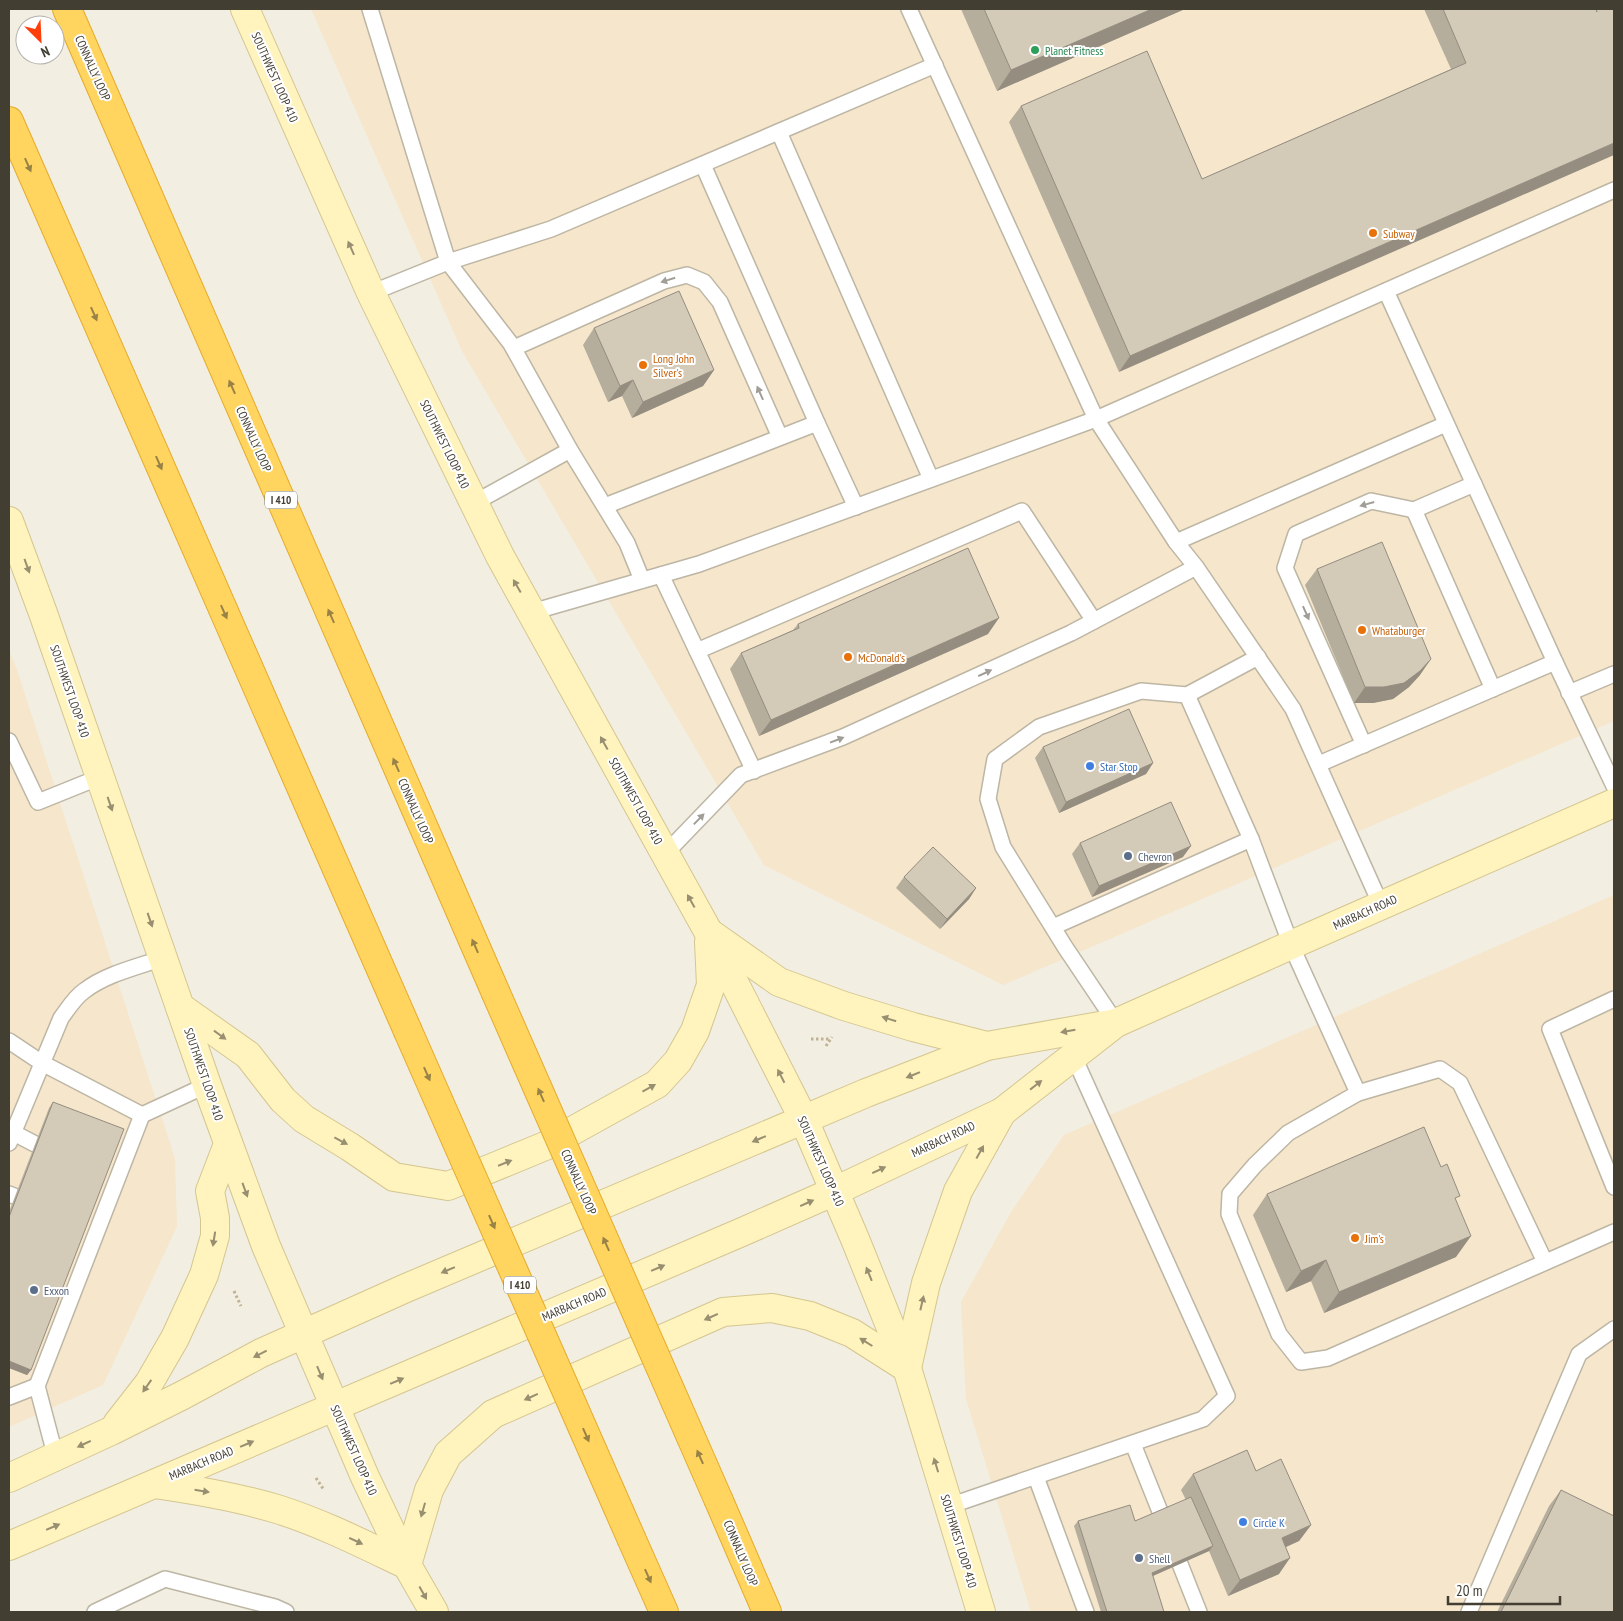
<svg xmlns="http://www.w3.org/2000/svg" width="1623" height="1621" font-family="'PT Sans Narrow',sans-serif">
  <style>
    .commercial { fill: #f6e6cb }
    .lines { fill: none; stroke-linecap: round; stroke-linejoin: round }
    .service-casing { stroke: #bdb6a4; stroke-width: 18 }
    .secondary-casing { stroke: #d4c68f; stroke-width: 30 }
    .motorway-casing { stroke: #e4ab2a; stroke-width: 30 }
    .path { stroke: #c0b395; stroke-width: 3; stroke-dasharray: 2.5 2.5; stroke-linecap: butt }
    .service { stroke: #fff; stroke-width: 15 }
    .secondary { stroke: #fff3be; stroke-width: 28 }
    .motorway { stroke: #ffd45f; stroke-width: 28 }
    .motorway-bridge-casing { stroke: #e4ab2a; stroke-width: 30; stroke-linecap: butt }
    .motorway-bridge { stroke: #ffd45f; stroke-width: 28 }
    .wall { fill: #b5ae9d }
    .shaded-wall { fill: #948d80 }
    .building { fill: #d3cab7; stroke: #948d80 }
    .oneway { fill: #988246 }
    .oneway2 { fill: #988f71 }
    .oneway3 { fill: #a19e98 }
    .leisure-dot { fill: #2e9e5b; stroke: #fff; stroke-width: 2 }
    .food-dot { fill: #e8710a; stroke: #fff; stroke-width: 2 }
    .shop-dot { fill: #3f7fe0; stroke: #fff; stroke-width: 2 }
    .service-dot { fill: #5c6f8a; stroke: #fff; stroke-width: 2 }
    .labels { text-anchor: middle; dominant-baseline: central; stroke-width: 4; stroke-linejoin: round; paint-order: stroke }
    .shield { fill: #fff; stroke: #7b7870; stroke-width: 1 }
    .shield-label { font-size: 11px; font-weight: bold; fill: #433e32 }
    .leisure-label { font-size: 12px; fill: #27864d; stroke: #fff; text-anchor: start }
    .street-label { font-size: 12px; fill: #433e32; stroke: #fff }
    .food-label { font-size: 12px; fill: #c56008; stroke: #fff; text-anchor: start }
    .shop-label { font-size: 12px; fill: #366cbe; stroke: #fff; text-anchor: start }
    .service-label { font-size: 12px; fill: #4e5e75; stroke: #fff; text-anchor: start }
  </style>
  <rect width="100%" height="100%" fill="#f2eee2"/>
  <g class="commercial">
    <polygon points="311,9 1614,9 1614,721 1003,985 764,865 462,351"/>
    <polygon points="9,650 17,670 175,1159 177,1226 103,1385 9,1427"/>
    <polygon points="1614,895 1614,1612 1031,1612 966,1399 961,1302 1011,1212 1064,1135"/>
  </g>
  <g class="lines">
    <g class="service-casing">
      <g id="service">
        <polyline points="370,9 448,262 511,344 570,450 627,543 642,580"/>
        <polyline points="909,9 1096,419 1176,542 1196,567 1293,709 1381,905"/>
        <polyline points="779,132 931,479"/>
        <polyline points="1386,291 1555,662 1614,786"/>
        <polyline points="371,293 448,262 551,229 935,65"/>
        <polyline points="514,348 664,281 687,275 704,282 720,302 780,437"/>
        <polyline points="817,423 856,507"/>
        <polyline points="1474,484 1414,510 1493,689"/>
        <polyline points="474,503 570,450"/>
        <polyline points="605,506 817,423 703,165"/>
        <polyline points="1176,542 1446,424"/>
        <polyline points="661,575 754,771"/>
        <polyline points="532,612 699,564 1096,419 1614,190"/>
        <polyline points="697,651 1022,511 1094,621"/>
        <polyline points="1569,693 1614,674"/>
        <polyline points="1187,695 1251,839 1291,945 1358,1093 1288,1133 1255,1165 1230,1194 1229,1214 1279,1334 1301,1362 1328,1358 1614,1232"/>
        <polyline points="9,741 38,802 100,777"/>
        <polyline points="1364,745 1285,568 1296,534 1371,501 1414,510"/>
        <polyline points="1319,764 1555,662"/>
        <polyline points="665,854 741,775 843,737 1071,633 1196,567"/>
        <polyline points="1053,927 1251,839"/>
        <polyline points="1614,999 1550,1029 1614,1187"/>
        <polyline points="1116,1023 1065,947 1003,847 988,799 995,759 1039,727 1141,691 1187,695 1258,657"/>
        <polyline points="9,1041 42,1063 142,1115"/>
        <polyline points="1358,1093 1440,1069 1460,1083 1545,1262"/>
        <polyline points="12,1132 35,1144"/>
        <path d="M9,1143L61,1018C68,1009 74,998 84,991C106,974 137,967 163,958"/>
        <polyline points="9,1194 14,1196"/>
        <polyline points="9,1397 37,1386"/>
        <polyline points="1133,1444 1161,1514"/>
        <polyline points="56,1458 37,1386 142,1115 207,1085"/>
        <polyline points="1036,1477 1086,1612"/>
        <polyline points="949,1506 1203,1419 1227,1396 1073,1055"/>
        <polyline points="1180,1564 1199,1612"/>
        <polyline points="95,1612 165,1579 275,1607 286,1612"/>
        <polyline points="1469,1612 1579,1354 1614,1329"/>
      </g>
    </g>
    <g class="secondary-casing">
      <g id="secondary">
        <polyline points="245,9 371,293 500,556 709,933 804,1120 855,1239 907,1368 981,1612"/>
        <polyline points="9,521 43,613 207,1085 266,1246 365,1477 407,1565 434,1612"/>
        <polyline points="711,934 779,982 844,1006 913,1027 987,1046"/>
        <polyline points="180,1007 248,1055 283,1100 304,1119 350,1147 394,1177 448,1186 545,1146 657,1084 678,1061 695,1031 711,985 709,942"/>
        <polyline points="907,1368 926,1283 958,1191 1002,1112"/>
        <polyline points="117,1424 149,1383 160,1364 175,1338 204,1275 215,1236 215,1218 210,1191 228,1144"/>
        <polyline points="9,1478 111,1431 183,1395 261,1353 406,1288 866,1093 987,1046 1111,1024"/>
        <path d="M154,1484C196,1490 237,1497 277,1509C322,1523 365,1545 407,1565L429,1490L448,1454L493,1414L723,1312L772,1308L810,1316L852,1333L907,1368"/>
        <polyline points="9,1546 742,1232 835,1191 1002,1112 1116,1023 1291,945 1614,803"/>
      </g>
    </g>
    <g class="motorway-casing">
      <g id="motorway">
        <polyline points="67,9 495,991"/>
        <polyline points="9,121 407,1029"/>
        <polyline points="719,1501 767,1612"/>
        <polyline points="632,1540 664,1612"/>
      </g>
    </g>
    <g class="path">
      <polyline points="811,1039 830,1039"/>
      <polyline points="826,1046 832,1037"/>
      <polyline points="234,1291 241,1306"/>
      <polyline points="316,1478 324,1490"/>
    </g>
    <use href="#service" class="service"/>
    <use href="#secondary" class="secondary"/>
    <use href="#motorway" class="motorway"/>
    <g class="motorway-bridge-casing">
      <g id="motorway-bridge">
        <polyline points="495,991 719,1501"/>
        <polyline points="407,1029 632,1540"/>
      </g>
    </g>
    <use href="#motorway-bridge" class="motorway-bridge"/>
  </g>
  <g class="wall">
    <polygon points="961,9 1185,9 997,91"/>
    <polygon points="1424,9 1614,9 1119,372 1009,122 1021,106 1202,179 1451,69"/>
    <polygon points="594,328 714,370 703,386 632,418 622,396 608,402 583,345"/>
    <polygon points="1317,569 1420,675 1409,687 1393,699 1373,703 1354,703 1305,585"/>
    <polygon points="798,624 988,634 759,736 730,669 741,653 793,630"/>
    <polygon points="1043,747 1153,763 1146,774 1059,813 1035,758"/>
    <polygon points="1080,843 1183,857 1092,897 1072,854"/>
    <polygon points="904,877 976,888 969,899 940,929 896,888"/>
    <polygon points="53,1102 31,1370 27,1375 9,1368 9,1212 49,1108"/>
    <polygon points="1267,1194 1456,1202 1456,1257 1324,1313 1311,1281 1286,1292 1253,1215"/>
    <polygon points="1256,1471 1311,1525 1299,1541 1286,1547 1279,1574 1228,1596 1209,1551 1153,1576 1164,1612 1101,1612 1074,1526 1078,1521 1135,1521 1186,1500 1181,1490 1193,1474"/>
    <polygon points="1561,1490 1614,1612 1497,1612 1549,1506"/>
  </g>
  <g class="shaded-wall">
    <polygon points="1152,9 1185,9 997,91 1011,70"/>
    <polygon points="1614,143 1614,155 1119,372 1130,356"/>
    <polygon points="714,370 703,386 632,418 643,402"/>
    <polygon points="633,380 622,396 608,402 620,386"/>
    <polygon points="999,618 988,634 759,736 771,720"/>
    <polygon points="1431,659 1420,675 1409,687 1393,699 1373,703 1354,703 1365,687"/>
    <polygon points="1153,763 1146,774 1059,813 1066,802"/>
    <polygon points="1191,846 1183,857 1092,897 1099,886"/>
    <polygon points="976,888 969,899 940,929 947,919"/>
    <polygon points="1471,1236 1456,1257 1324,1313 1339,1292"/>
    <polygon points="1326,1260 1311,1281 1286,1292 1301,1271"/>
    <polygon points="9,1361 31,1370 27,1375 9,1368"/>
    <polygon points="1311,1525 1299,1541 1270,1554 1282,1538"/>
    <polygon points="1213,1546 1209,1551 1148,1578 1152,1573"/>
    <polygon points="1290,1558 1279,1574 1228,1596 1240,1580"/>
  </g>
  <g class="building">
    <polygon points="984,9 1152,9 1011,70"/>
    <polygon points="1443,9 1596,9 1597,12 1596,9 1614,9 1614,143 1130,356 1021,106 1147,51 1202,179 1466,63"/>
    <polygon points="679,291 714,370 643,402 633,380 620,386 594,328"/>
    <polygon points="1382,542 1431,659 1420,671 1404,683 1384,687 1365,687 1317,569"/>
    <polygon points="968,548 999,618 771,720 741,653 799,628 798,624"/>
    <polygon points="1129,709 1153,763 1066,802 1043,747"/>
    <polygon points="1171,802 1191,846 1099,886 1080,843"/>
    <polygon points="933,847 976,888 947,919 904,877"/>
    <polygon points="53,1102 124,1129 31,1370 9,1361 9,1217"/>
    <polygon points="1424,1127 1441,1167 1447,1164 1460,1196 1455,1198 1471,1236 1339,1292 1326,1260 1301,1271 1267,1194"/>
    <polygon points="1247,1450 1256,1471 1281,1459 1311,1525 1282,1538 1290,1558 1240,1580 1193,1474"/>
    <polygon points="1561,1490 1614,1516 1614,1612 1501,1612"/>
    <polygon points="1191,1497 1213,1546 1152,1573 1164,1612 1107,1612 1078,1521 1130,1505 1135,1521"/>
  </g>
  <defs><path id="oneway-solid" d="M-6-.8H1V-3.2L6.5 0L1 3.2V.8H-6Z" transform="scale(1.25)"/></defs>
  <g class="oneway">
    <use href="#oneway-solid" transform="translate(28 165) rotate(66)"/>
    <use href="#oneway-solid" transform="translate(94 314) rotate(66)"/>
    <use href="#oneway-solid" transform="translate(232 387) rotate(-114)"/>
    <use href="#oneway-solid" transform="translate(159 463) rotate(66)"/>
    <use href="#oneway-solid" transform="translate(224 612) rotate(66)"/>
    <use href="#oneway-solid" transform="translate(331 616) rotate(-114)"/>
    <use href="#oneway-solid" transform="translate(396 765) rotate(-114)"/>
    <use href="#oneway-solid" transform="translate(475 946) rotate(-114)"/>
    <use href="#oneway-solid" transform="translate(427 1074) rotate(66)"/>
    <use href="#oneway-solid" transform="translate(541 1095) rotate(-114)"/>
    <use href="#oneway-solid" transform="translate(492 1222) rotate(66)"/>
    <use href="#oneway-solid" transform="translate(606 1244) rotate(-114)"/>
    <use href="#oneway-solid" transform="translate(586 1435) rotate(66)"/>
    <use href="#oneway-solid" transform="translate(700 1457) rotate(-114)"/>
    <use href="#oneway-solid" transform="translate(648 1576) rotate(66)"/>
  </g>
  <g class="oneway2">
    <use href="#oneway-solid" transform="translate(351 248) rotate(-114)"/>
    <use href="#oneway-solid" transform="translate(27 566) rotate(70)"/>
    <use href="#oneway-solid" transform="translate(517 586) rotate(-120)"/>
    <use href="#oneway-solid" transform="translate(604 743) rotate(-119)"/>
    <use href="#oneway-solid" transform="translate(110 804) rotate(71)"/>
    <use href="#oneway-solid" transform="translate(691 901) rotate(-119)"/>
    <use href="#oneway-solid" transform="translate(150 920) rotate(71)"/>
    <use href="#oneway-solid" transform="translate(889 1019) rotate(-163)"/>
    <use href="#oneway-solid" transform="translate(1068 1031) rotate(170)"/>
    <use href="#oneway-solid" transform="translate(220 1035) rotate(36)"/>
    <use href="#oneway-solid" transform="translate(913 1075) rotate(158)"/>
    <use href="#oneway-solid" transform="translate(781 1076) rotate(-117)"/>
    <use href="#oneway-solid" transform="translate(1036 1085) rotate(-38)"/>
    <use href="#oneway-solid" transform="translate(649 1088) rotate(-29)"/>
    <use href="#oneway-solid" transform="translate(759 1139) rotate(157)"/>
    <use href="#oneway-solid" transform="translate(341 1141) rotate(28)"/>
    <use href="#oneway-solid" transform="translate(980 1152) rotate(-61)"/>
    <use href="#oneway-solid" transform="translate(505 1163) rotate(-22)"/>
    <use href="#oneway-solid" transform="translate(879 1170) rotate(-25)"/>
    <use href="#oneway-solid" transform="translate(245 1190) rotate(70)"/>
    <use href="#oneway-solid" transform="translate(807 1203) rotate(-24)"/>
    <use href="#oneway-solid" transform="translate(214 1239) rotate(99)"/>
    <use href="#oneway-solid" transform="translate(658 1268) rotate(-23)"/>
    <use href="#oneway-solid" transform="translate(448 1270) rotate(157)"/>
    <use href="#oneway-solid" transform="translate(869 1274) rotate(-112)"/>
    <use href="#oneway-solid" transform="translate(922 1303) rotate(-77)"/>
    <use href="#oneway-solid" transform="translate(711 1317) rotate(156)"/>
    <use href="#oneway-solid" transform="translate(866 1342) rotate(-148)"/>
    <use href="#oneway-solid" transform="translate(260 1354) rotate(153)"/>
    <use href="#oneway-solid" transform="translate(320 1373) rotate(67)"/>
    <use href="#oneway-solid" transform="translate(397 1381) rotate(-23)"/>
    <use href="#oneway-solid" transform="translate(147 1386) rotate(125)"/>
    <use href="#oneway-solid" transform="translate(531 1397) rotate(156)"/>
    <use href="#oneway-solid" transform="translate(84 1444) rotate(155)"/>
    <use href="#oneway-solid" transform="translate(247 1444) rotate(-23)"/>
    <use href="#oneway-solid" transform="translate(936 1465) rotate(-107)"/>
    <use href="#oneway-solid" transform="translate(202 1491) rotate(9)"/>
    <use href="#oneway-solid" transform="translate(423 1510) rotate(106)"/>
    <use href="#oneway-solid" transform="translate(53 1527) rotate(-23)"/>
    <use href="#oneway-solid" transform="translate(356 1541) rotate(25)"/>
    <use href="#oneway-solid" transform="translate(423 1593) rotate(61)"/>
  </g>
  <g class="oneway3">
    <use href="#oneway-solid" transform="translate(668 280) rotate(163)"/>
    <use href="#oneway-solid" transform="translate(760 393) rotate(-114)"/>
    <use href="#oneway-solid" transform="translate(1367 504) rotate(164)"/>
    <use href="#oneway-solid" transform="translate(1306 613) rotate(66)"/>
    <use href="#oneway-solid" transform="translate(985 673) rotate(-25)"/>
    <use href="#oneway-solid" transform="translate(837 740) rotate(-21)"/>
    <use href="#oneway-solid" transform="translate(699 819) rotate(-46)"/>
  </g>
  <circle class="leisure-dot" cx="1035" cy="50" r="5"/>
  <g class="food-dot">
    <circle cx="1373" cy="233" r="5"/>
    <circle cx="643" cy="365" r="5"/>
    <circle cx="1362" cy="630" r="5"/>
    <circle cx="848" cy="657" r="5"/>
    <circle cx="1355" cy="1238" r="5"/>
  </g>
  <g class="shop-dot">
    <circle cx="1090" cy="766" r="5"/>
    <circle cx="1243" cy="1522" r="5"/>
  </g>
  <g class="service-dot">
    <circle cx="1128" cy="856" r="5"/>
    <circle cx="34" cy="1290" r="5"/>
    <circle cx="1139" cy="1558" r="5"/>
  </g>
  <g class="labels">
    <g class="shield">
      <rect x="265" y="491.5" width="32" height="17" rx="4"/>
      <rect x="504" y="1276.5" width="32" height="17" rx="4"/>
    </g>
    <g class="shield-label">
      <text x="281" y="500">I 410</text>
      <text x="520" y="1285">I 410</text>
    </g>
    <g class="leisure-label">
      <text x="1045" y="50">Planet Fitness</text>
    </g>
    <g class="street-label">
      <text transform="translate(93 68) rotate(66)">CONNALLY LOOP</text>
      <text transform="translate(275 77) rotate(66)">SOUTHWEST LOOP 410</text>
      <text transform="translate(254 439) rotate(66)">CONNALLY LOOP</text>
      <text transform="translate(445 444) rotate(64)">SOUTHWEST LOOP 410</text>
      <text transform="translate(70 691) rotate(71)">SOUTHWEST LOOP 410</text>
      <text transform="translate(636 801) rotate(61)">SOUTHWEST LOOP 410</text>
      <text transform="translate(416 811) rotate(66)">CONNALLY LOOP</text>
      <text transform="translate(1365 912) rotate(-24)">MARBACH ROAD</text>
      <text transform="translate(204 1074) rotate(71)">SOUTHWEST LOOP 410</text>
      <text transform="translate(943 1139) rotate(-25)">MARBACH ROAD</text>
      <text transform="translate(821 1161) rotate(66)">SOUTHWEST LOOP 410</text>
      <text transform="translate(579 1182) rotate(66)">CONNALLY LOOP</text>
      <text transform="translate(574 1304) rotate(-23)">MARBACH ROAD</text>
      <text transform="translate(354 1450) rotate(66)">SOUTHWEST LOOP 410</text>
      <text transform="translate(201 1463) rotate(-23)">MARBACH ROAD</text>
      <text transform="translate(959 1541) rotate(73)">SOUTHWEST LOOP 410</text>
      <text transform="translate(741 1553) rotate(67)">CONNALLY LOOP</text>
    </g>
    <g class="food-label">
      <text x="1383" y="233">Subway</text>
      <text x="653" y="358">Long John<tspan x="653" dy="14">Silver's</tspan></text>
      <text x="1372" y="630">Whataburger</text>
      <text x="858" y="657">McDonald's</text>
      <text x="1365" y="1238">Jim's</text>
    </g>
    <g class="shop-label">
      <text x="1100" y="766">Star Stop</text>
      <text x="1253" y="1522">Circle K</text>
    </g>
    <g class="service-label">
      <text x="1138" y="856">Chevron</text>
      <text x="44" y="1290">Exxon</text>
      <text x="1149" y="1558">Shell</text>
    </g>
  </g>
  <rect width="1623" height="1621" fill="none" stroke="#433e32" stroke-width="20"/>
  <g transform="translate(40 40) rotate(156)"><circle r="24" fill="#ffffff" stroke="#b4b2ad"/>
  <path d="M0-4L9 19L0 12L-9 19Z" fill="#ff3f0b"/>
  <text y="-8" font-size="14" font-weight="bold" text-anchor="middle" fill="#433e32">N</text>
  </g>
  <path d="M1448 1596v8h112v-8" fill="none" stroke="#433e32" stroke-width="2.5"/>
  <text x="1456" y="1596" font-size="15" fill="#433e32" stroke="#ffffff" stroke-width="4" paint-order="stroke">20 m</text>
</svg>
